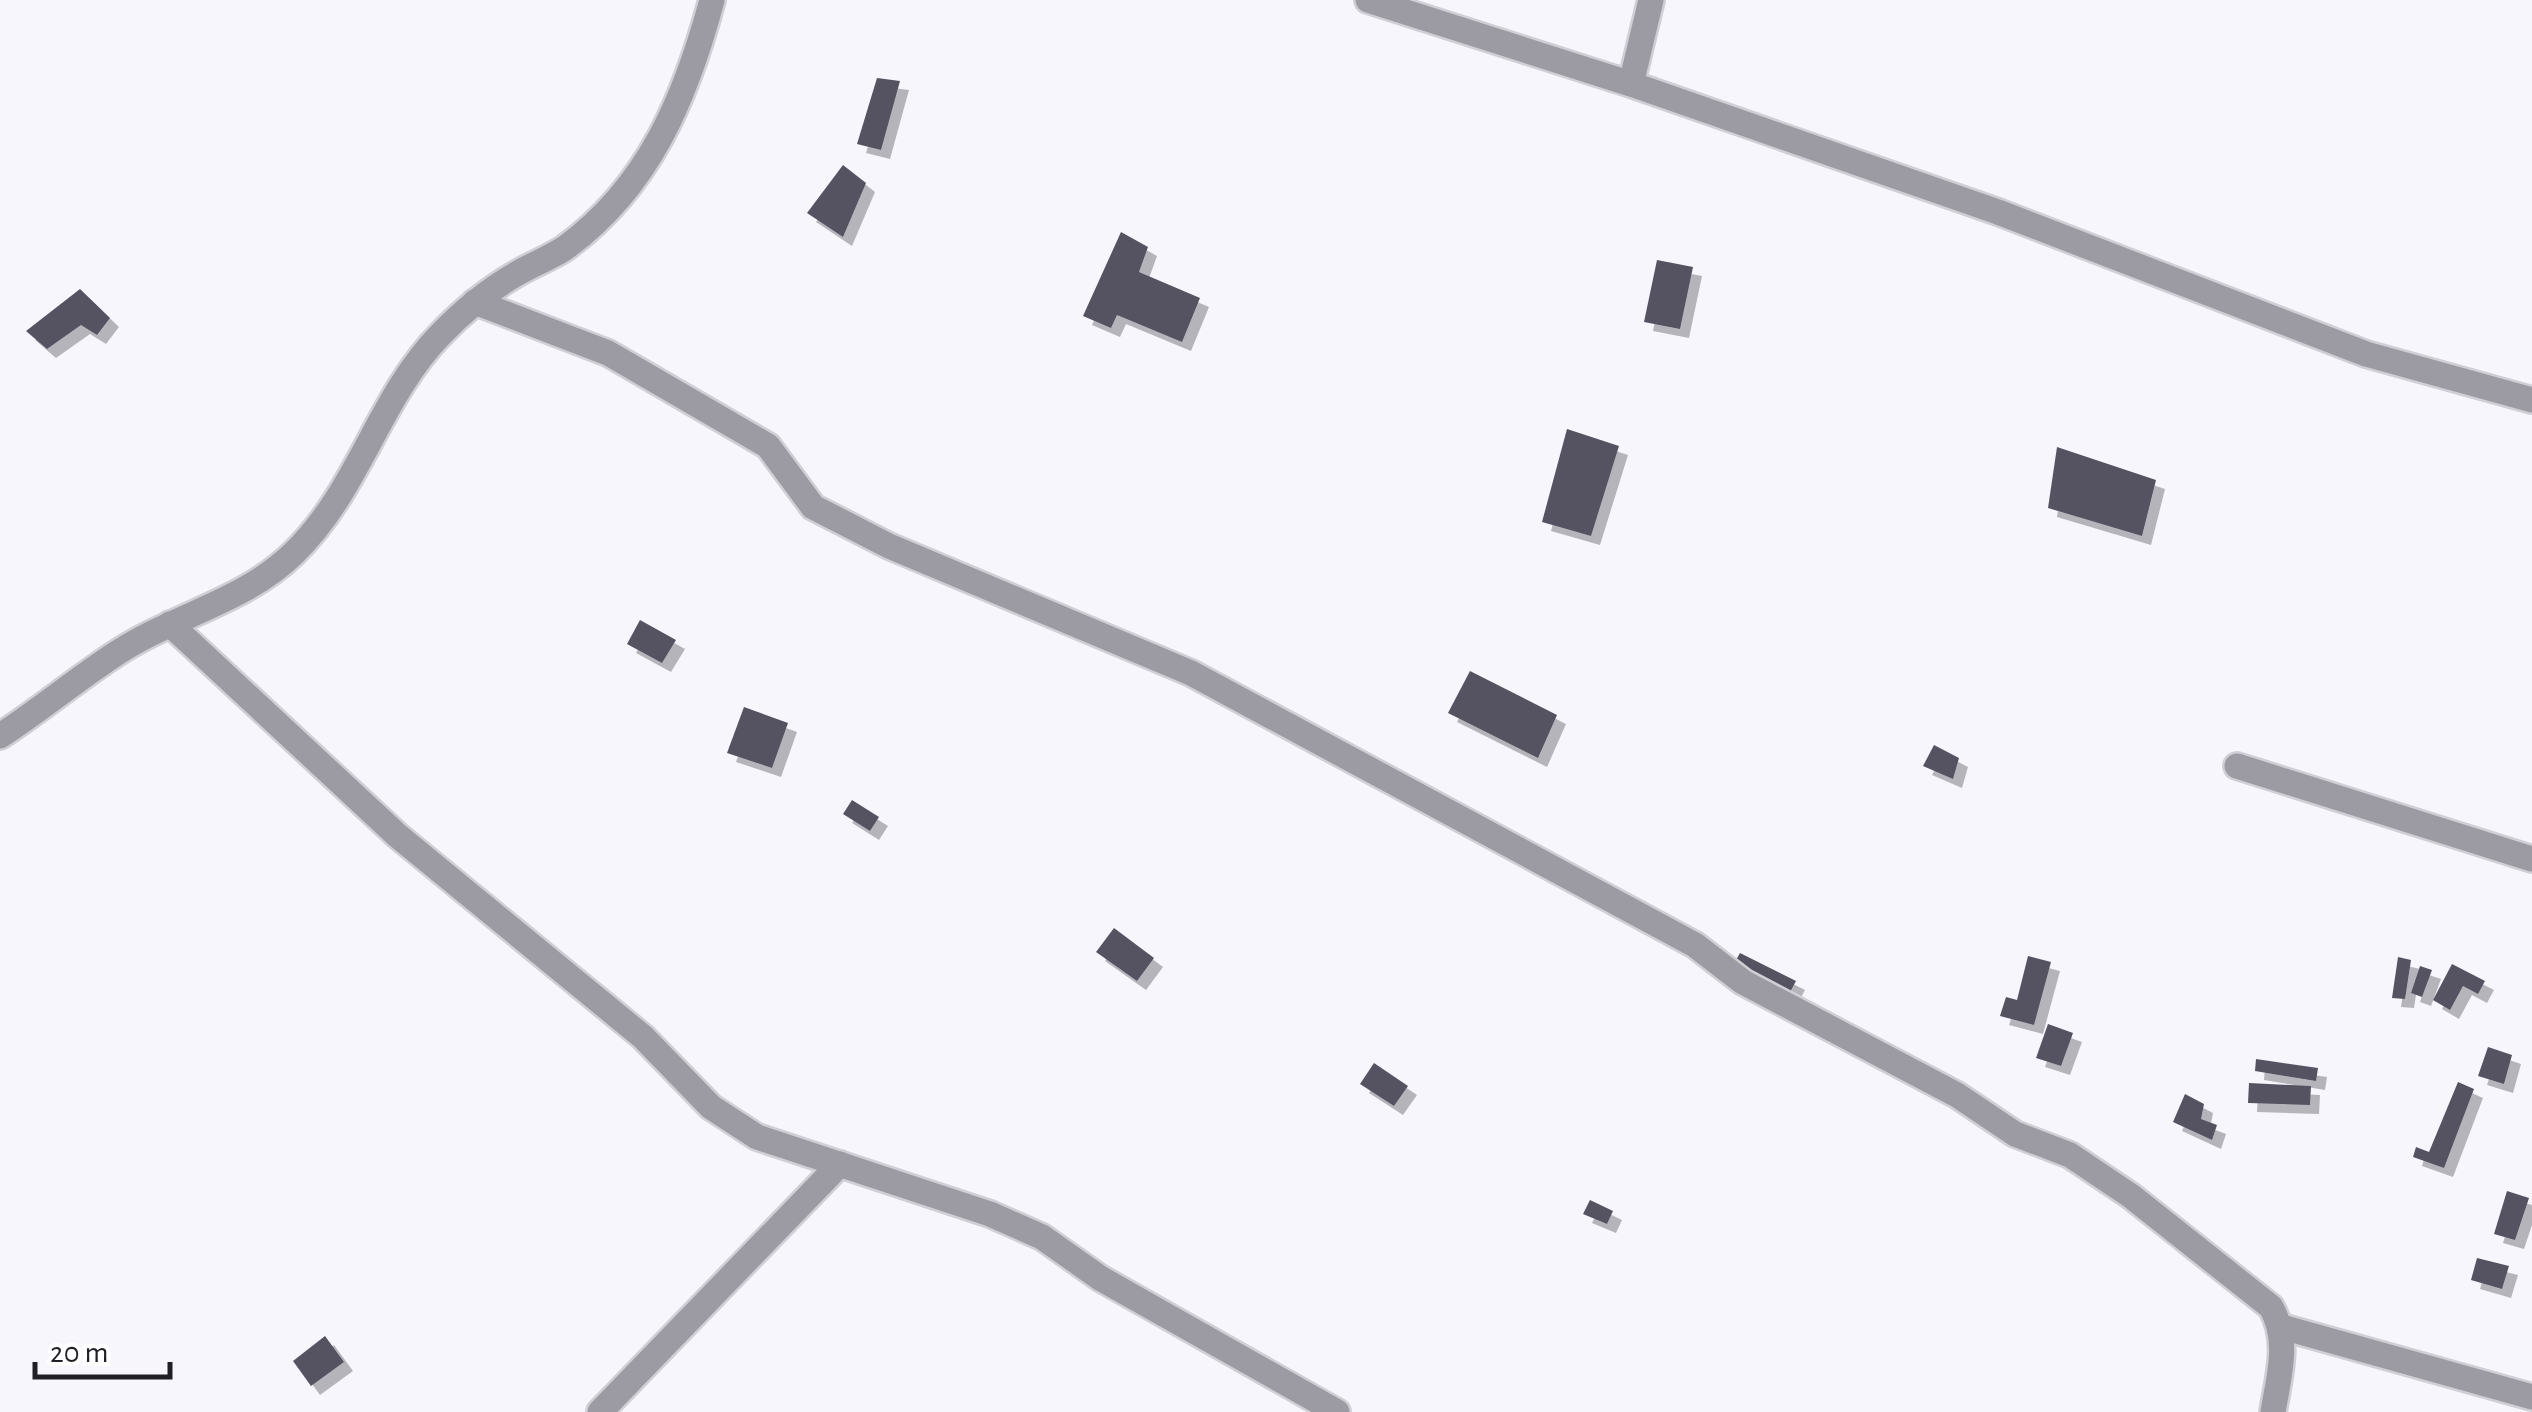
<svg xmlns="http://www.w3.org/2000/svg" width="2532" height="1412" font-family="'Alegreya Sans',sans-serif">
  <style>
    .building { fill: #555262; filter: url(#shadow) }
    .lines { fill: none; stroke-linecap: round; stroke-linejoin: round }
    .street-casing { stroke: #d0cfd6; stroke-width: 30 }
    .street { stroke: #9c9ba3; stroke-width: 25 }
  </style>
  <defs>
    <filter id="shadow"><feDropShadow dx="9" dy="9" stdDeviation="0" flood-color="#0004"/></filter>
  </defs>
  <rect width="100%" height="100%" fill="#f7f6fd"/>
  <g class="building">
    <polygon points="877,78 900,81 881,150 857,144"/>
    <polygon points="843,165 866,183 843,237 807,213"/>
    <polygon points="1121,232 1148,247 1139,272 1200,298 1182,342 1117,315 1111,328 1083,316"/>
    <polygon points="1657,260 1693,267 1680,329 1644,322"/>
    <polygon points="80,289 110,318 97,335 81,325 47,349 26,331"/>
    <polygon points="1567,429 1619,446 1591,536 1542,522"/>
    <polygon points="2057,447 2156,480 2142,536 2048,508"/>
    <polygon points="640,620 676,640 662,663 627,644"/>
    <polygon points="1470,671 1557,715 1538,758 1448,713"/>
    <polygon points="744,707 788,723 772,768 727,753"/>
    <polygon points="1934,745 1959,758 1953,779 1923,766"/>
    <polygon points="852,800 879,817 870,831 843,814"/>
    <polygon points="1114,928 1154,958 1137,981 1096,952"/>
    <polygon points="1740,953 1796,981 1789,994 1732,967"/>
    <polygon points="2028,956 2051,962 2034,1025 2000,1016 2006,997 2017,1000"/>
    <polygon points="2398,957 2411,960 2405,999 2392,998"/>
    <polygon points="2452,964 2485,981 2478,994 2463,986 2450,1010 2433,1000"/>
    <polygon points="2420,966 2432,970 2422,997 2411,993"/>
    <polygon points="2048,1024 2073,1033 2061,1066 2036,1058"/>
    <polygon points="2488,1047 2512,1055 2504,1084 2478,1076"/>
    <polygon points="2256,1059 2318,1068 2316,1081 2255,1071"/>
    <polygon points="1374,1063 1408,1086 1394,1106 1360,1084"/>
    <polygon points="2458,1082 2474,1089 2444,1168 2413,1157 2416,1147 2429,1152"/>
    <polygon points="2249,1083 2311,1086 2310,1105 2248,1103"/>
    <polygon points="2185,1094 2204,1104 2201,1119 2217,1125 2212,1140 2173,1122"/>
    <polygon points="2507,1191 2529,1198 2515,1240 2494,1234"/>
    <polygon points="1590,1200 1613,1211 1607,1224 1583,1214"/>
    <polygon points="2477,1258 2509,1266 2502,1289 2471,1280"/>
    <polygon points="325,1336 344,1362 311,1386 293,1361"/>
  </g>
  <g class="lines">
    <g class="street-casing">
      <g id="street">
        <polyline points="1368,0 1631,84 1998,212 2366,354 2532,400"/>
        <polyline points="1631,84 1651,0"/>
        <path d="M475,302L608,353L768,446L813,507L889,546L1191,673L1695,945L1743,982L1957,1095L2015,1134L2070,1155L2131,1196L2271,1307C2290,1341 2279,1375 2273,1412"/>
        <polyline points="170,624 398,836 643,1037 711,1107 757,1137 990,1214 1042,1237 1100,1278 1337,1412"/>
        <path d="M0,736C40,710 77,679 117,653C175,615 244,602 294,553C359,490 379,397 441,334C464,310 490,289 518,273C533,264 550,258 565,248C649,187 686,97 712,0"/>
        <polyline points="2237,766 2532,859"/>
        <polyline points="2282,1327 2532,1397"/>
        <polyline points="600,1412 840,1164"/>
      </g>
    </g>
    <use href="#street" class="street"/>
  </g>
  <path d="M35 1362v15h135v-15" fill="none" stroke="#201f26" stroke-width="5"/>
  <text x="50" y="1362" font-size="30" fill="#201f26" stroke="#ffffff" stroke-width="8" paint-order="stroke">20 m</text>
</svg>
